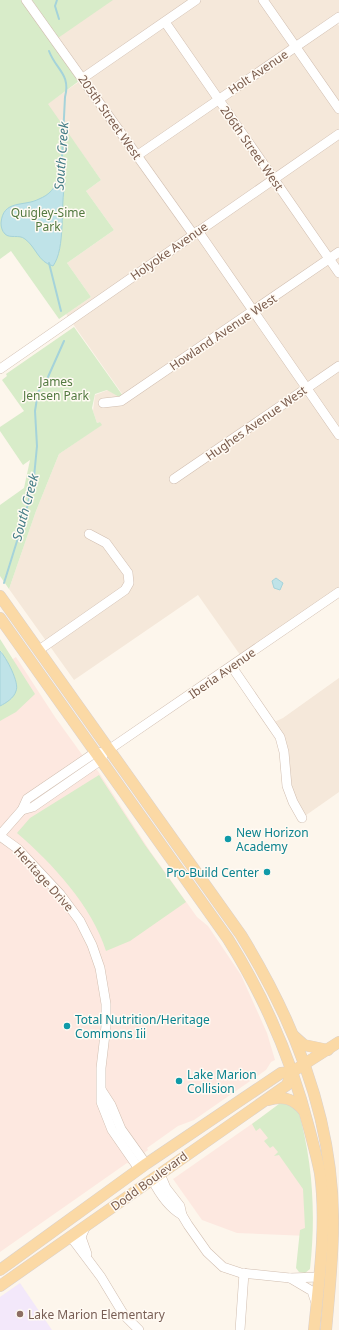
<svg xmlns="http://www.w3.org/2000/svg" width="339" height="1330" font-family="'Noto Sans',sans-serif">
  <style>
    .residential { fill: #f5e8da }
    .commercial { fill: #fde8e0 }
    .education { fill: #f3e8fa }
    .green { fill: #d8ecc9 }
    .water { fill: #bfe3e8; stroke: #a5d3da }
    .lines { fill: none; stroke-linecap: round; stroke-linejoin: round }
    .stream { stroke: #a5d3da; stroke-width: 2 }
    .minor-casing { stroke: #d1beb0; stroke-width: 10 }
    .major-casing { stroke: #dad1cd; stroke-width: 12 }
    .minor { stroke: #fff; stroke-width: 9 }
    .major { stroke: #fbd9a5; stroke-width: 11 }
    .culture-dot { fill: #0f9aa8; stroke: #fffaf3; stroke-width: 1.5 }
    .education-dot { fill: #8d6e63; stroke: #fffaf3; stroke-width: 1.5 }
    .labels { text-anchor: middle; dominant-baseline: central; stroke-width: 3; stroke-linejoin: round; paint-order: stroke }
    .street-label { font-size: 12px; fill: #7a5c4d; stroke: #fffaf3 }
    .park-label { font-size: 12px; fill: #537a41; stroke: #fffaf3 }
    .culture-label { font-size: 12px; fill: #0d838f; stroke: #fffaf3; text-anchor: start }
    .education-label { font-size: 12px; fill: #785e54; stroke: #fffaf3; text-anchor: start }
    .water-label { font-size: 13px; font-style: italic; fill: #437c86; stroke: #fffaf3 }
  </style>
  <rect width="100%" height="100%" fill="#fdf6ec"/>
  <g class="residential">
    <polygon points="32,0 339,0 339,17 335,20 339,26 339,592 243,659 198,595 74,680 9,589 36,511 59,454 101,425 100,422 97,423 93,411 95,395 108,390 119,397 123,395 66,314 91,297 67,263 114,230 86,191 101,180 47,104 83,79 58,38"/>
    <polygon points="339,678 339,792 302,818 293,802 285,757 272,723 283,718"/>
  </g>
  <g class="commercial">
    <polygon points="16,657 55,717 83,756 98,771 150,851 197,917 208,926 241,975 267,1033 275,1060 271,1062 266,1070 194,1120 178,1126 147,1148 148,1150 130,1164 127,1163 0,1252 0,674 8,662"/>
    <polygon points="259,1119 305,1188 308,1236 237,1233 202,1220 173,1179"/>
  </g>
  <polygon class="education" points="20,1283 52,1330 0,1330 0,1297"/>
  <g class="green">
    <polygon points="0,0 30,0 83,78 48,104 101,180 86,191 114,230 67,263 91,297 59,319 11,251 0,259"/>
    <polygon points="32,0 113,0 58,38"/>
    <polygon points="74,327 123,396 119,397 107,390 95,394 92,408 97,423 100,422 102,425 59,454 36,511 9,589 0,576 0,505 24,488 30,460 23,465 0,431 0,427 24,411 2,380 7,376 6,374"/>
    <polygon points="0,639 35,694 16,712 0,721 0,706 9,700 2,652 0,651"/>
    <path d="M99,775L145,845L186,902L130,941L106,951C92,906 52,863 17,833L30,818Z"/>
    <path d="M283,1101L298,1109C313,1163 316,1214 310,1269L305,1273L299,1272L296,1268L300,1230L305,1228L303,1189L279,1155L274,1156L278,1152L273,1146L270,1148L264,1141L268,1138L260,1128L256,1131L252,1124Z"/>
  </g>
  <g class="water">
    <path d="M61,176L65,183C60,206 66,248 53,266C38,262 36,247 25,239C19,234 10,239 5,234C2,231 1,227 1,223C3,199 24,207 39,199C49,195 56,188 58,177Z"/>
    <polygon points="276,578 283,583 280,590 274,588 272,581"/>
    <path d="M0,651C6,657 20,683 16,691C14,698 6,703 0,706Z"/>
  </g>
  <g class="lines">
    <g class="stream">
      <polyline points="57,0 55,6 59,19"/>
      <path d="M49,51C56,70 71,74 65,97L61,177"/>
      <polyline points="49,263 61,311"/>
      <polyline points="4,583 26,512 34,477 37,446 35,411 38,392 48,377 64,341"/>
    </g>
    <g class="minor-casing">
      <g id="minor">
        <polyline points="26,0 193,234"/>
        <polyline points="263,0 339,109"/>
        <polyline points="165,22 339,273"/>
        <polyline points="83,78 196,0"/>
        <polyline points="138,155 339,17"/>
        <polyline points="198,231 339,435"/>
        <polyline points="0,369 339,134"/>
        <polyline points="103,403 121,401 339,252"/>
        <polyline points="174,479 339,366"/>
        <polyline points="39,650 125,590 129,583 128,573 106,543 89,534"/>
        <polyline points="232,667 280,737 284,752 287,786 293,802 302,818"/>
        <polyline points="22,810 33,807 101,760 104,753 339,592"/>
        <polyline points="0,835 22,810 27,799 96,752 103,753"/>
        <polyline points="0,836 18,849 60,894 80,921 92,945 100,968 106,1004 106,1026 101,1068 101,1102 112,1130 139,1169"/>
        <polyline points="102,1091 111,1105 121,1129 146,1164"/>
        <polyline points="160,1174 166,1188 180,1206 182,1215 188,1225 207,1252 223,1267 241,1273 290,1278 319,1277"/>
        <path d="M152,1179C159,1193 168,1207 182,1215"/>
        <polyline points="85,1228 81,1237 87,1254"/>
        <polyline points="71,1237 101,1277 124,1315 139,1330"/>
        <polyline points="290,1278 312,1291 316,1303"/>
        <polyline points="240,1330 244,1273"/>
      </g>
    </g>
    <g class="major-casing">
      <g id="major">
        <path d="M0,596L241,935C294,1021 334,1121 333,1224C333,1259 329,1295 326,1330"/>
        <path d="M0,618L228,939C265,998 292,1061 309,1128C313,1143 317,1158 320,1173C327,1224 319,1279 314,1330"/>
        <polyline points="294,1036 304,1045 328,1050"/>
        <path d="M268,1100C283,1095 294,1099 304,1111"/>
        <polyline points="0,1270 146,1164 281,1073 292,1072 339,1042"/>
        <polyline points="0,1286 287,1085 292,1072"/>
      </g>
    </g>
    <use href="#minor" class="minor"/>
    <use href="#major" class="major"/>
  </g>
  <g class="culture-dot">
    <circle cx="228" cy="839" r="4"/>
    <circle cx="267" cy="872" r="4"/>
    <circle cx="67" cy="1026" r="4"/>
    <circle cx="179" cy="1081" r="4"/>
  </g>
  <circle class="education-dot" cx="20" cy="1314" r="4"/>
  <g class="labels">
    <g class="street-label">
      <text transform="translate(258 72) rotate(-34)">Holt Avenue</text>
      <text transform="translate(110 117) rotate(55)">205th Street West</text>
      <text transform="translate(252 148) rotate(55)">206th Street West</text>
      <text transform="translate(169 251) rotate(-35)">Holyoke Avenue</text>
      <text transform="translate(223 332) rotate(-34)">Howland Avenue West</text>
      <text transform="translate(256 423) rotate(-35)">Hughes Avenue West</text>
      <text transform="translate(222 673) rotate(-35)">Iberia Avenue</text>
      <text transform="translate(44 879) rotate(48)">Heritage Drive</text>
      <text transform="translate(149 1181) rotate(-36)">Dodd Boulevard</text>
    </g>
    <g class="park-label">
      <text x="48" y="212">Quigley-Sime<tspan x="48" dy="14">Park</tspan></text>
      <text x="56" y="381">James<tspan x="56" dy="14">Jensen Park</tspan></text>
    </g>
    <g class="culture-label">
      <text x="236" y="832">New Horizon<tspan x="236" dy="14">Academy</tspan></text>
      <text x="259" y="872" text-anchor="end">Pro-Build Center</text>
      <text x="75" y="1019">Total Nutrition/Heritage<tspan x="75" dy="14">Commons Iii</tspan></text>
      <text x="187" y="1074">Lake Marion<tspan x="187" dy="14">Collision</tspan></text>
    </g>
    <g class="education-label">
      <text x="28" y="1314">Lake Marion Elementary</text>
    </g>
    <g class="water-label">
      <text transform="translate(61 156) rotate(-86)">South Creek</text>
      <text transform="translate(25 507) rotate(-75)">South Creek</text>
    </g>
  </g>
</svg>
